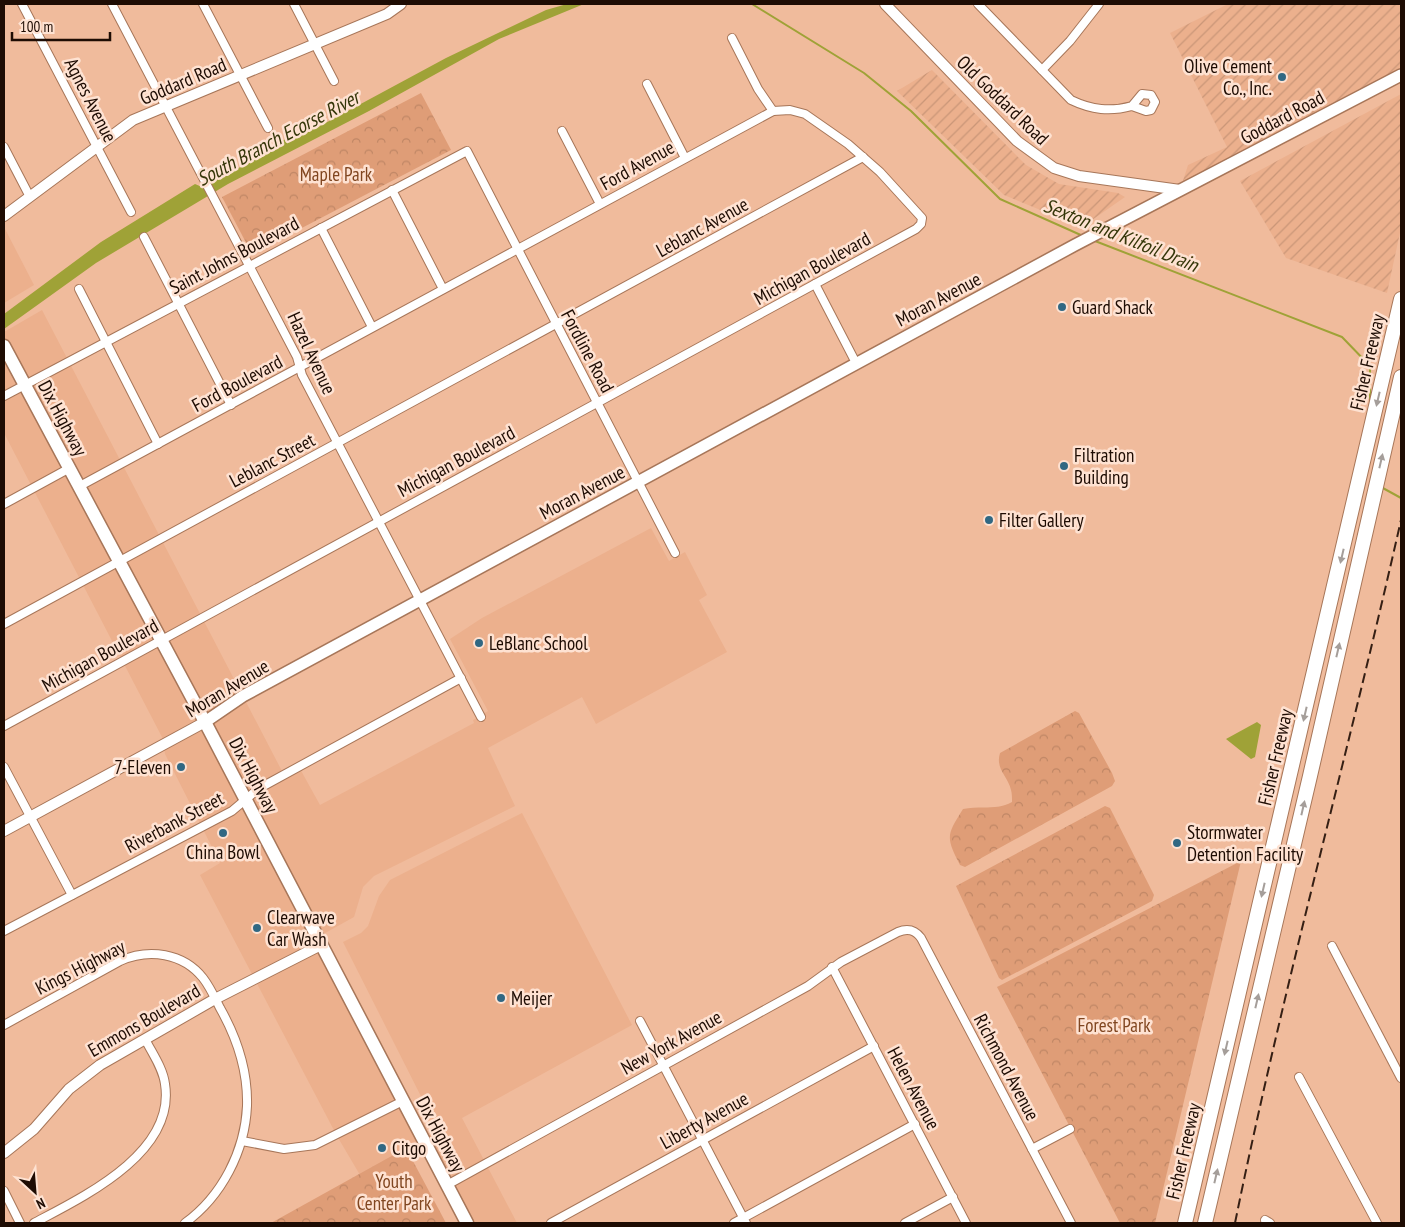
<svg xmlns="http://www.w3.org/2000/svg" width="1405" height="1227" font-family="'PT Sans Narrow',sans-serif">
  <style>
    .built { fill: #ecb08d }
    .industrial { fill: url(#industrial-furrows) }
    .forest { fill: url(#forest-crowns) }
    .water { fill: #9fa237 }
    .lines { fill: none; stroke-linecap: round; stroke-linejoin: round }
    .stream { stroke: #9fa237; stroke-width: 2 }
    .minor-casing { stroke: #a77659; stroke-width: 10 }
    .tertiary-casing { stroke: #a77659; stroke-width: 12 }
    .secondary-casing { stroke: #a77659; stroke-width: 14 }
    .primary-casing { stroke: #a77659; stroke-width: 15 }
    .motorway-casing { stroke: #a77659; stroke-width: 16 }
    .minor { stroke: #fff; stroke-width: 8 }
    .tertiary { stroke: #fff; stroke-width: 10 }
    .secondary { stroke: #fff; stroke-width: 11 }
    .primary { stroke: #fff; stroke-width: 12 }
    .motorway { stroke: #fff; stroke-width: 14 }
    .rail { stroke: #351f14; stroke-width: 2; stroke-dasharray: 10 5; stroke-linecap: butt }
    .oneway { fill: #a59e9a }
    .poi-dot { fill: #316883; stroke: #fee2d2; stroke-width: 2 }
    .labels { text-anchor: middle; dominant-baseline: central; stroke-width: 5; stroke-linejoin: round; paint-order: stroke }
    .poi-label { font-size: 19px; fill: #1e0c03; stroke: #fee2d2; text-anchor: start }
    .street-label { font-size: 19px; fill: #1e0c03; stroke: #fee2d2 }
    .park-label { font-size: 19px; fill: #814620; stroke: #fee2d2 }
    .water-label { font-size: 20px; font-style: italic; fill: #353609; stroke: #fee2d2 }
  </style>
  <defs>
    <pattern id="industrial-furrows" width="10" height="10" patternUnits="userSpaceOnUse" patternTransform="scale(1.25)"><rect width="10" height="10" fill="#ecb08d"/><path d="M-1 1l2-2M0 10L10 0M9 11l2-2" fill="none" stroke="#ca9678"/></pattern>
    <pattern id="forest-crowns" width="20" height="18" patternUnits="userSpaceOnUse" patternTransform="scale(1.25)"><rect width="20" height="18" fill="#df9d77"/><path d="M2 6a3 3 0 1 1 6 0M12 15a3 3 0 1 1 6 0" fill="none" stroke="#bf8665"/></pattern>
  </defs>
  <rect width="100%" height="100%" fill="#f0bb9c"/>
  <g class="built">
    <polygon points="4,227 34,285 4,303"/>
    <polygon points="42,310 284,775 299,767 320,805 474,723 473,720 488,711 450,639 482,618 651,528 669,561 685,552 707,595 699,600 727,652 596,724 582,697 488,748 515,806 374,876 363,887 354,917 318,937 423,1139 438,1130 343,942 361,933 368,926 379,896 390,880 522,813 632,1025 462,1118 517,1223 467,1223 423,1139 360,1175 337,1136 200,875 220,863 165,754 163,739 4,433 4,332"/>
  </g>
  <g class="industrial">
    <polygon points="1228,4 1401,4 1401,75 1180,190 1188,165 1227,147 1170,33"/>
    <polygon points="932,70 1026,165 1059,184 1118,193 1125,197 1082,227 1004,195 897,91"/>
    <polygon points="1401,94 1401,228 1387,293 1286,258 1240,181"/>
  </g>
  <g class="forest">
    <polygon points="421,93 451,150 252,254 222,197"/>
    <path d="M1075,711L1079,713L1112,773L1115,781L1112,786L965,867L960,865C946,837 946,836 963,809C980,805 997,811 1012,802C1012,799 1012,793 1011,790C1008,776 995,769 1000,753Z"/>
    <polygon points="1105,806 1110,808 1154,895 1152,901 1002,980 999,978 956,886"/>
    <polygon points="1241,861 1155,1223 1120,1223 997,987"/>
    <polygon points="406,1148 446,1223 271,1223"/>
  </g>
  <g class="water">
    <polygon points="567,4 584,4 499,39 369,111 228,184 96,263 4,329 4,314 101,242 195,184 202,187 250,162 281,141 318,127 446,58 546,10"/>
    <polygon points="1257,722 1261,725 1255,757 1251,759 1226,739"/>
  </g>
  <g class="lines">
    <g class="stream">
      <polyline points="752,4 864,73 911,111 1000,199 1083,236"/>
      <polyline points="1095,241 1342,337 1370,366 1370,403"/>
      <polyline points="1381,487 1401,498"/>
    </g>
    <g class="minor-casing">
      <g id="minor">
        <polyline points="22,4 131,212"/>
        <polyline points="112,4 297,357 302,375 481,717"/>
        <polyline points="203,4 268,128"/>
        <polyline points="294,4 334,81"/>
        <path d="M978,4L1071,100C1092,110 1110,112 1132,106L1142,94L1151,95L1155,102L1151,110L1146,111L1132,106"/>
        <polyline points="732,38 758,89 773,111"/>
        <polyline points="1042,70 1070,41 1099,4"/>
        <polyline points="647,84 685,158"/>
        <polyline points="562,131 600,204"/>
        <polyline points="4,147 30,197"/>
        <polyline points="392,190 443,289"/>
        <polyline points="321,228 372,327"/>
        <polyline points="144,237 231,405"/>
        <polyline points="815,284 856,363"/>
        <polyline points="79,289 158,444"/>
        <polyline points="4,396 467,151 675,553"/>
        <polyline points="4,504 68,469"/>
        <polyline points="4,624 863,157"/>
        <polyline points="4,726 916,229 921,224 922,218 880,172 848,144 805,114 790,110 773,111 78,487"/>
        <polyline points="4,767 72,895"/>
        <polyline points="4,931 232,811 258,789 461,678"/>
        <polyline points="1332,946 1401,1078"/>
        <polyline points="832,967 966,1223"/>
        <polyline points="640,1021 746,1223"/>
        <path d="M4,1025L120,961C149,948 183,953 203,978C210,987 215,998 220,1008C237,1038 248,1071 247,1106C245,1151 222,1196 185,1223"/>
        <polyline points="1299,1077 1377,1223"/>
        <polyline points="242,1141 284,1149 315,1145 403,1101"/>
        <polyline points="1032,1149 1070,1129"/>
        <path d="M447,1185L808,986L841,962L898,932C908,928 915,930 921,938L1071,1223"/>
        <polyline points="4,1191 20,1223"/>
        <polyline points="1265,1220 1270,1223"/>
        <path d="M34,1223C83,1197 176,1153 165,1084C163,1068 152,1053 145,1039"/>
        <polyline points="551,1223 874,1046"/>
        <polyline points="734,1223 915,1124"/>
        <polyline points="905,1223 953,1197"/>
      </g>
    </g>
    <g class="tertiary-casing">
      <g id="tertiary">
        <polyline points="885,4 1017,141 1054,168 1079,176 1180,190"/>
        <polyline points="4,216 133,120 387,14 401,4"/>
        <polyline points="4,831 205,722"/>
        <polyline points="4,1153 34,1129 69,1089 100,1065 215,999 321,945"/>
      </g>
    </g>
    <g class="secondary-casing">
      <polyline id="secondary" points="205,722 243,696 1075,245 1401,75"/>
    </g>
    <g class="primary-casing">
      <polyline id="primary" points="4,346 205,722 467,1223"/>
    </g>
    <g class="motorway-casing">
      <g id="motorway">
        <polyline points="1185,1223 1401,299"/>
        <polyline points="1205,1223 1310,776 1401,377"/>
      </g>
    </g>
    <use href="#minor" class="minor"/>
    <use href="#tertiary" class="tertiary"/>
    <use href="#secondary" class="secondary"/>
    <use href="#primary" class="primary"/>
    <use href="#motorway" class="motorway"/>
    <path class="rail" d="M1235,1223C1283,987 1348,755 1401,520"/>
  </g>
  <defs><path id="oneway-solid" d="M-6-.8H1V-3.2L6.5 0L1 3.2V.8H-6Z" transform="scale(1.25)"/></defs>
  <g class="oneway">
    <use href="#oneway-solid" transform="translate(1378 399) rotate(103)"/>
    <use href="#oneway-solid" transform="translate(1381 461) rotate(-77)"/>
    <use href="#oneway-solid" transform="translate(1342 556) rotate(103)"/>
    <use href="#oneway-solid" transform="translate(1338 650) rotate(-77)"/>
    <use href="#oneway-solid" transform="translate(1305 714) rotate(103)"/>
    <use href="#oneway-solid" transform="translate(1303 808) rotate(-77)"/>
    <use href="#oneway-solid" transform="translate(1263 890) rotate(103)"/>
    <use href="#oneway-solid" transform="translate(1257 1001) rotate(-77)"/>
    <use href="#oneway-solid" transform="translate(1226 1048) rotate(103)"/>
    <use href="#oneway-solid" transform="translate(1216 1176) rotate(-77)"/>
  </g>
  <g class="poi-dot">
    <circle cx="1282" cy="77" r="5"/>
    <circle cx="1062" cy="307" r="5"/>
    <circle cx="1064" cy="466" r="5"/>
    <circle cx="989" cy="520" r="5"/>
    <circle cx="479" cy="643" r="5"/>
    <circle cx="181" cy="767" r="5"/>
    <circle cx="223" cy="833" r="5"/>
    <circle cx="1177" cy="843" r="5"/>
    <circle cx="257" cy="928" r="5"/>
    <circle cx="501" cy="998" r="5"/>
    <circle cx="382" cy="1148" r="5"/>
  </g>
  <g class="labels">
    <g class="poi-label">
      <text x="1272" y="66" text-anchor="end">Olive Cement<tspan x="1272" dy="22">Co., Inc.</tspan></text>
      <text x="1072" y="307">Guard Shack</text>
      <text x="1074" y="455">Filtration<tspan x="1074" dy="22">Building</tspan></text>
      <text x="999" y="520">Filter Gallery</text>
      <text x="489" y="643">LeBlanc School</text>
      <text x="171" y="767" text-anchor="end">7-Eleven</text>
      <text x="1187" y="832">Stormwater<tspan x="1187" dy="22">Detention Facility</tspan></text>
      <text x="223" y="852" text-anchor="middle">China Bowl</text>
      <text x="267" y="917">Clearwave<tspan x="267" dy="22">Car Wash</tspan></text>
      <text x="511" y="998">Meijer</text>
      <text x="392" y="1148">Citgo</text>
    </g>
    <g class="street-label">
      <text transform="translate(183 81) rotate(-23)">Goddard Road</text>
      <text transform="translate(91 100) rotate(63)">Agnes Avenue</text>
      <text transform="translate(1003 100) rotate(44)">Old Goddard Road</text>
      <text transform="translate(1282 117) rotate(-28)">Goddard Road</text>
      <text transform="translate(637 165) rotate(-29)">Ford Avenue</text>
      <text transform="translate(702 227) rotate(-29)">Leblanc Avenue</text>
      <text transform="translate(234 255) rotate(-28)">Saint Johns Boulevard</text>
      <text transform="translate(812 268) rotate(-29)">Michigan Boulevard</text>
      <text transform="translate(938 299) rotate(-28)">Moran Avenue</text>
      <text transform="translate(588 351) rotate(62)">Fordline Road</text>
      <text transform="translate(312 353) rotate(65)">Hazel Avenue</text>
      <text transform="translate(1367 362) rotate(-77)">Fisher Freeway</text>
      <text transform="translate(237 383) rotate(-28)">Ford Boulevard</text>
      <text transform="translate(63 418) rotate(62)">Dix Highway</text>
      <text transform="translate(272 460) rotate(-28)">Leblanc Street</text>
      <text transform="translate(456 461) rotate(-28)">Michigan Boulevard</text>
      <text transform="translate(582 492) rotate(-28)">Moran Avenue</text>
      <text transform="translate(100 655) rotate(-29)">Michigan Boulevard</text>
      <text transform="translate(227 688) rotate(-31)">Moran Avenue</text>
      <text transform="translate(1275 757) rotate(-77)">Fisher Freeway</text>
      <text transform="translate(254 775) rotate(62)">Dix Highway</text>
      <text transform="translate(174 822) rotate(-28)">Riverbank Street</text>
      <text transform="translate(80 967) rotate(-27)">Kings Highway</text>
      <text transform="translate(144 1020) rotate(-30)">Emmons Boulevard</text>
      <text transform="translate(671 1042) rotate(-29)">New York Avenue</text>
      <text transform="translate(1007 1067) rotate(62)">Richmond Avenue</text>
      <text transform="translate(914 1088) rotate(62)">Helen Avenue</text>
      <text transform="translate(704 1120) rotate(-29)">Liberty Avenue</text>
      <text transform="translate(441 1134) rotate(62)">Dix Highway</text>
      <text transform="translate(1183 1151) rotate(-77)">Fisher Freeway</text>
    </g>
    <g class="park-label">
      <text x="336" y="174">Maple Park</text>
      <text x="1114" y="1025">Forest Park</text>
      <text x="394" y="1181">Youth<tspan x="394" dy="22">Center Park</tspan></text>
    </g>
    <g class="water-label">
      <text transform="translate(278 138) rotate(-28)">South Branch Ecorse River</text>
      <text transform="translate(1121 235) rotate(22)">Sexton and Kilfoil Drain</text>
    </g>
  </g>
  <rect width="1405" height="1227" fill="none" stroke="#1e0c03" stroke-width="10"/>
  <g transform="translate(35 1192) rotate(154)" stroke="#fee2d2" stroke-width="4" paint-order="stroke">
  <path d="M0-4L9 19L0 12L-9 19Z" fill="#1e0c03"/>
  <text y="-8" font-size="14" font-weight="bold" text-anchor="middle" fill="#1e0c03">N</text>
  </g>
  <path d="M12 32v8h98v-8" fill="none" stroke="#1e0c03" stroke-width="2.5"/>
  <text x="20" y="32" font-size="15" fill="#1e0c03" stroke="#fee2d2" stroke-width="4" paint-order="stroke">100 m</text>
</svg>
